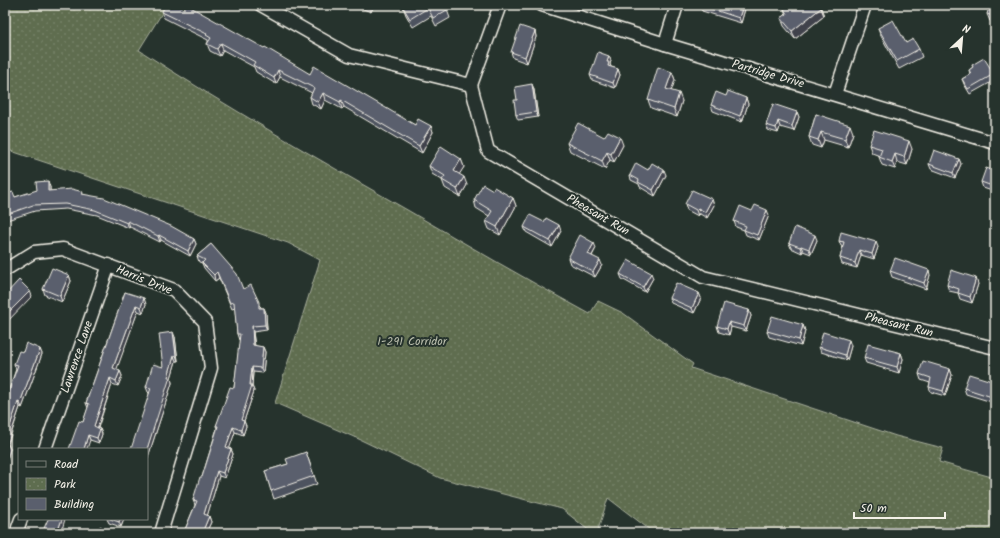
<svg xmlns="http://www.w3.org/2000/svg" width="1000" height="538" font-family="Kalam,sans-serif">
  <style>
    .park { fill: url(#park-dots); stroke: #a9af9c }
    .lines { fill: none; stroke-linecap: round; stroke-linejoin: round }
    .minor-casing { stroke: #f4f1e8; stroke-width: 15 }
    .minor { stroke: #26332d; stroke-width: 12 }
    .wall { fill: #4d525e; stroke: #f4f1e8 }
    .shaded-wall { fill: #3f424c; stroke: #f4f1e8 }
    .building { fill: #5a5f6d; stroke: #f4f1e8 }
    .labels { text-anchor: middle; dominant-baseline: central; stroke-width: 4; stroke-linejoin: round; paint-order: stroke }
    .street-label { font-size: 12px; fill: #f4f1e8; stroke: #26332d }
    .park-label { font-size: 12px; fill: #b8bcab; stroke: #26332d }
  </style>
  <defs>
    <pattern id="park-dots" width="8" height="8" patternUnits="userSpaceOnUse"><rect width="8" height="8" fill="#5e6d4f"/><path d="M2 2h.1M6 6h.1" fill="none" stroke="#768268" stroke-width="1.8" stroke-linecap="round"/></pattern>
  </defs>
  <rect width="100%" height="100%" fill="#26332d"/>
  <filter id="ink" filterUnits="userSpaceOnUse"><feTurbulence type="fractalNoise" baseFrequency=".025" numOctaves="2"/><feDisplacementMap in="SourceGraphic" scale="8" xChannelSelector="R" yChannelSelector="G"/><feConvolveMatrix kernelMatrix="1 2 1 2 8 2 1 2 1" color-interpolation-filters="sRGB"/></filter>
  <g filter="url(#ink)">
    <path class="park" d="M5,5H167L139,50C227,107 318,159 409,211C469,246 529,281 590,314L598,301L623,313L693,364L691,368L694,369L896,436L943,448L939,462L995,478V533H654L608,498L597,533H592L562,509L440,478L361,440L275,403L320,260L288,243L5,149Z"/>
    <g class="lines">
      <g class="minor-casing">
        <g id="minor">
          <polyline points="261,5 349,55 471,85"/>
          <polyline points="542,5 665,44 995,143"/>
          <polyline points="665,44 677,5"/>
          <polyline points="471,85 488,151 703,277 995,348"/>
          <polyline points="471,85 500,5"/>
          <polyline points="835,94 865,5"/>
          <polyline points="5,270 34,252 63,249 174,290 205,322 211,368 161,533"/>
          <polyline points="45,449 109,265"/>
          <polyline points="16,533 21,519"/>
        </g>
      </g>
      <use href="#minor" class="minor"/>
    </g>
    <g class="wall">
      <polygon points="353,5 374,5 371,12"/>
      <polygon points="406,5 447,10 450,18 436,26 431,16 413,27 406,15 403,7"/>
      <polygon points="700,5 744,5 745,9 741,23 702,11"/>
      <polygon points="995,5 995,23 990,21 987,14"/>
      <polygon points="821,8 824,16 795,39 784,26 781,18 786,15 784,9"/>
      <polygon points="162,12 310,74 415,125 431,126 433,132 422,153 344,107 342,109 325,100 321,109 312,104 310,97 312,93 280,77 276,84 256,72 254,67 223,50 220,56 210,51 207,44 208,42 208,40 164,18"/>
      <polygon points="878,28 919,49 922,57 899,69 881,36"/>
      <polygon points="535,31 536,37 527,63 513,58 511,52"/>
      <polygon points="609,56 611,61 610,64 611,67 618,69 620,75 615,88 592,80 590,75"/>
      <polygon points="972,65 994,74 995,80 970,94 964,84 962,79 970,74 969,70 973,67"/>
      <polygon points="672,72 675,80 671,91 682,101 677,117 651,108 648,100"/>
      <polygon points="532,84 534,90 538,117 518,120 516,115 517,100"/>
      <polygon points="726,96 746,98 748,104 742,122 713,111 711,105"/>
      <polygon points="797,112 799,117 794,131 780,127 778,133 768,130 766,125"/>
      <polygon points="816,114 853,133 848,147 824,140 821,148 812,145 809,137"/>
      <polygon points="604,137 623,145 614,162 610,160 605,169 570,151 567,143"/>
      <polygon points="869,145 912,149 907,165 897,162 895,169 882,165 879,157 880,156 872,153"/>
      <polygon points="461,159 464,167 459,174 467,185 460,197 445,188 442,180 432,174 429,166"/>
      <polygon points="959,159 961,164 955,178 931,169 929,164"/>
      <polygon points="648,170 666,175 655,196 640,187 639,184 631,180 630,175"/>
      <polygon points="995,171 995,192 983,188 981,182"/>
      <polygon points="50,187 50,191 83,194 194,239 196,244 190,256 161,240 160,242 130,227 129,228 97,215 66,209 35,211 7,220 5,214 15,197"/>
      <polygon points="493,190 513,198 516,206 500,235 489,229 486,221 489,216 476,208 474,200"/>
      <polygon points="685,204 714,205 707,218 700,214 698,216 687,210"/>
      <polygon points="769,215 759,240 746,235 744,230 736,227 734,221"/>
      <polygon points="524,227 561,231 552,247 526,232"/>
      <polygon points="817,240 811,254 803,251 802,253 791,248 789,243"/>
      <polygon points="839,241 878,247 874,259 861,255 857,268 842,264 840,258 843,247 841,246"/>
      <polygon points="211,244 243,289 261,307 261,308 264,308 266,313 267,330 253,332 255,346 263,347 265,352 263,373 253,372 252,386 254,391 244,421 246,426 243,435 235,432 229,448 231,449 233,454 225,478 219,476 207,516 209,516 211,522 206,533 184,533 184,532 195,505 193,500 202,477 217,428 216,426 234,388 240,340 239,340 237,334 235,308 232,309 219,278 215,281 204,268 202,263 199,262 197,256"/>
      <polygon points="596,248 592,256 602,265 595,277 570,264 568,258"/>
      <polygon points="890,271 930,275 926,289 892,277"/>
      <polygon points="620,274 653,278 645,292 622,279"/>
      <polygon points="69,275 71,281 62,302 45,295 43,289"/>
      <polygon points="978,284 972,303 960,299 958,293 949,291 947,285"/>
      <polygon points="125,292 146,304 143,313 138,311 116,370 120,371 122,376 118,386 112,384 98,428 100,429 102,434 99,443 90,440 83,422 88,408 86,403"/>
      <polygon points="699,293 701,298 694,313 671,303 669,298"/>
      <polygon points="749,310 751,316 746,331 731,327 729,335 719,332 717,326"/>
      <polygon points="803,325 805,331 801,346 769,337 767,331"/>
      <polygon points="175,337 178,361 176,361 171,378 172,383 147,460 149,393 148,392 146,387 163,367"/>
      <polygon points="851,346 847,360 821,352 819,347"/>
      <polygon points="40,349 42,354 22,408 20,407 8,444 10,449 5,466 5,401 16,369 14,364 23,352"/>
      <polygon points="901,353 903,359 899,373 866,363 864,358"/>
      <polygon points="950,369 952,375 945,396 931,392 929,387 930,383 921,380 919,374"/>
      <polygon points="995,382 995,403 966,394 964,388"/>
      <polygon points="306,452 317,484 274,499 265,471 288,464"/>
      <polygon points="107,519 124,519 121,527 109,523"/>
    </g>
    <g class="shaded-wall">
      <polygon points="370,5 374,5 371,12 369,7"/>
      <polygon points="743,5 744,5 745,9 741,23 739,18"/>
      <polygon points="821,8 824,16 795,39 792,31"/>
      <polygon points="535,31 536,37 527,63 525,57"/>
      <polygon points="221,43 223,50 220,56 217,49"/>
      <polygon points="609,56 611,61 610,64 611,68 610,71 607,62"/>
      <polygon points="618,69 620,75 615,88 613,83"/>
      <polygon points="278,70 280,77 276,84 274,78"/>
      <polygon points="672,72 675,80 669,97 666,89"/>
      <polygon points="532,84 534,90 538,117 536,112"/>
      <polygon points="323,93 325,100 321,109 318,102"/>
      <polygon points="679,93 682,101 677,117 674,109"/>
      <polygon points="746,98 748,104 742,122 740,116"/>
      <polygon points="341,100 344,107 342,109 340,102"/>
      <polygon points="797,112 799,117 794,131 792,126"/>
      <polygon points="778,121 780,127 778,133 776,128"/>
      <polygon points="850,125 853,133 848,147 845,139"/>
      <polygon points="431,126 433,132 422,153 419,146"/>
      <polygon points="821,132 824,140 821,148 818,140"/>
      <polygon points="620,137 623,145 614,162 611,154"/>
      <polygon points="909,141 912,149 907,165 904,157"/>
      <polygon points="607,152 610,160 605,169 602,161"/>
      <polygon points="895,154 897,162 895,169 892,162"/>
      <polygon points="461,159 464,167 457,178 454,171"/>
      <polygon points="959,159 961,164 955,178 953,173"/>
      <polygon points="664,170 666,175 655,196 653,190"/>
      <polygon points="464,177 467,185 460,197 457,189"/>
      <polygon points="48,181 50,187 50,196 48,191"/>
      <polygon points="513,198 516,206 500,235 497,227"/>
      <polygon points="712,199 714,205 707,218 705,212"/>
      <polygon points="698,208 700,214 698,216 696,210"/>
      <polygon points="767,210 769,215 759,240 757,235"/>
      <polygon points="128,221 130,227 129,228 127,223"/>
      <polygon points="559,225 561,231 552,247 550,241"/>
      <polygon points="159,235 161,240 160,242 158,236"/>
      <polygon points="815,235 817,240 811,254 809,249"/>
      <polygon points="194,239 196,244 190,256 188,251"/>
      <polygon points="876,242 878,247 874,259 872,254"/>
      <polygon points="594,243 596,248 590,259 588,254"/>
      <polygon points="801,246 803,251 802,253 800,247"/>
      <polygon points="859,250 861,255 857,268 855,263"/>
      <polygon points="600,260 602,265 595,277 593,272"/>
      <polygon points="929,270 930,275 926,289 924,283"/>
      <polygon points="217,272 219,278 215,281 214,275"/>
      <polygon points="651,273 653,278 645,292 643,287"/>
      <polygon points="69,275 71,281 62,302 60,296"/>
      <polygon points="976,278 978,284 972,303 970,297"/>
      <polygon points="30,291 32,296 5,324 5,316"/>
      <polygon points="699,293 701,298 694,313 692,308"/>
      <polygon points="144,298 146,304 143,313 141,307"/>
      <polygon points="136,305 138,311 115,374 113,368"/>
      <polygon points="264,308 266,313 267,330 265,325"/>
      <polygon points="749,310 751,316 746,331 744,326"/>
      <polygon points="729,322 731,327 729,335 727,329"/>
      <polygon points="803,325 805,331 801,346 799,340"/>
      <polygon points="252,326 253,332 255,351 253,345"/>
      <polygon points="173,332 175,337 178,361 176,355"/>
      <polygon points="849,340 851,346 847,360 845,355"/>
      <polygon points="263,347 265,352 263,373 261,368"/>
      <polygon points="40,349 42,354 22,408 20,403"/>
      <polygon points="901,353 903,359 899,373 897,367"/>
      <polygon points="174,356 176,361 171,378 172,383 147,460 147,449"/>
      <polygon points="252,367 253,372 252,386 254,391 244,421 246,426 243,435 241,430 241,420 250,385"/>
      <polygon points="950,369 952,375 945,396 943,391"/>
      <polygon points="120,371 122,376 118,386 116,381"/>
      <polygon points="110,378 112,384 96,432 94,426"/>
      <polygon points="18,402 20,407 6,448 5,444 5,441"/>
      <polygon points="233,427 235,432 228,453 226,447"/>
      <polygon points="100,429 102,434 99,443 97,438"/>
      <polygon points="88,435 90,440 87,449 84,449"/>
      <polygon points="8,444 10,449 5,466 5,454"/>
      <polygon points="231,449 233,454 225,478 223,473"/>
      <polygon points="217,471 219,476 206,520 204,514"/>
      <polygon points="209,516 211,522 206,533 202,533"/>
      <polygon points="62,519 65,519 61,533 57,533"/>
      <polygon points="120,519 124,519 121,527 119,522"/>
    </g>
    <g class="building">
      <polygon points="165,5 177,5 184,9 186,5 187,5 264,48 265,47 310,74 314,66 415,125 418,119 431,126 419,146 341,100 340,102 323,93 318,102 310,97 314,88 278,70 274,78 253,65 255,62 221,43 217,49 207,44 211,38 206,35 207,34 162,12"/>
      <polygon points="406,5 444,5 447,10 433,18 428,8 410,19 403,7"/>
      <polygon points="700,5 743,5 739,18"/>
      <polygon points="789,5 819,5 821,8 792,31 781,18 787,14 784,9"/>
      <polygon points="990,5 995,5 995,17 987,14"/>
      <polygon points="893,20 906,43 913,39 919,49 897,61 878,28"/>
      <polygon points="520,26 535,31 525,57 511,52"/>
      <polygon points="598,52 609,56 607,62 609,62 608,66 618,69 613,83 590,75"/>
      <polygon points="984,58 994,74 968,89 962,79 971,74 969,70 973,67 972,65"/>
      <polygon points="658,67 672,72 666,89 679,93 674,109 648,100"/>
      <polygon points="532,84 536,112 516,115 514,100 517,100 515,87"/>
      <polygon points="728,91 746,98 740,116 711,105 716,92 726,96"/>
      <polygon points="773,104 797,112 792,126 778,121 776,128 766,125"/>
      <polygon points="816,114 850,125 845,139 821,132 818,140 809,137"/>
      <polygon points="578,123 604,137 608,131 620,137 611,154 607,152 602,161 567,143"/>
      <polygon points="874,130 909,141 904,157 895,154 892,162 879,157 882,149 869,145"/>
      <polygon points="441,146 461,159 454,171 464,177 457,189 442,180 445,176 429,166"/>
      <polygon points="934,150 959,159 953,173 929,164"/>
      <polygon points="636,163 648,170 652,163 664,170 653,190 638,182 639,180 630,175"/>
      <polygon points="986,168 995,171 995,187 981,182"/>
      <polygon points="48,181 48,191 72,189 83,192 82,194 104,198 171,226 194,239 188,251 159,235 158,236 128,221 127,223 95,210 65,204 33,205 5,215 5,194 13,192 15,197 37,190 36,182"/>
      <polygon points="483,184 493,190 494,187 513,198 497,227 486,221 492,211 474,200"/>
      <polygon points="692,190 712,199 705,212 698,208 696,210 685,204"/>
      <polygon points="755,205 767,210 757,235 744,230 746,226 734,221 740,206 752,211"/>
      <polygon points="530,215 544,222 546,218 559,225 550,241 524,227"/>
      <polygon points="795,227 815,235 809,249 801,246 800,247 789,243"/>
      <polygon points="841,232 876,242 872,254 859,250 855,263 840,258 844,242 839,241"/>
      <polygon points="580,235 594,243 588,254 600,260 593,272 568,258"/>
      <polygon points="211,244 237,274 243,289 251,285 259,302 259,308 264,308 265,325 252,326 253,345 263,347 261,368 252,367 250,385 252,385 241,420 244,421 241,430 233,427 226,447 231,449 223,473 217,471 204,514 209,516 202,533 186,533 184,532 197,501 193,500 200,477 202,477 218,426 216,426 230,387 234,388 240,334 237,334 234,302 230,303 217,272 214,275 202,263 205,260 197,256"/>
      <polygon points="895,258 929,270 924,283 890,271"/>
      <polygon points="628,260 651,273 643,287 620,274"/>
      <polygon points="52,268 69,275 60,296 43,289"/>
      <polygon points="951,270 976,278 970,297 958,293 959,289 947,285"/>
      <polygon points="19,280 30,291 5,316 5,295"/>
      <polygon points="676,283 699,293 692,308 669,298"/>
      <polygon points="125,292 144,298 141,307 136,305 113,368 120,371 116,381 110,378 94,426 100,429 97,438 88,435 84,449 69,449 79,421 83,422 89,404 86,403"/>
      <polygon points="724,303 749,310 744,326 729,322 727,329 717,326"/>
      <polygon points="772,316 803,325 799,340 767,331"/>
      <polygon points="173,332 176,355 174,356 168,377 170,377 147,449 131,449 151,388 146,387 153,364 163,367 159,334"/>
      <polygon points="823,332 849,340 845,355 819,347"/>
      <polygon points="26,343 40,349 20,403 18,402 5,441 5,401 18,365 14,364 19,351 23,352"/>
      <polygon points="868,344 901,353 897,367 864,358"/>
      <polygon points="923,361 950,369 943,391 929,387 931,378 919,374"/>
      <polygon points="969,374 995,382 995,398 964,388"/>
      <polygon points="5,443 8,444 5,454"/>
      <polygon points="306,452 314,476 271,491 265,471 288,464 286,459"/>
      <polygon points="48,519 62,519 57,533 42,533"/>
      <polygon points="110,519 120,519 119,522"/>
      <polygon points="101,526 105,533 91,533"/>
    </g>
  </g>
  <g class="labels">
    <g class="street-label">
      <text transform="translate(768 74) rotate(16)">Partridge Drive</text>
      <text transform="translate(598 215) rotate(30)">Pheasant Run</text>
      <text transform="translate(144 280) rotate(22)">Harris Drive</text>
      <text transform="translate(899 325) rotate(14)">Pheasant Run</text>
      <text transform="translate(77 357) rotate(-71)">Lawrence Lane</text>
    </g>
    <g class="park-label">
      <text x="412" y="341">I-291 Corridor</text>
    </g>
  </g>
  <rect width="1000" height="538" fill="none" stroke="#26332d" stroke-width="20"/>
  <rect x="10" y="10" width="980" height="518" fill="none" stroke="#f4f1e8" stroke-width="1.5" filter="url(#ink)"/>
  <rect x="18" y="448" width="130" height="72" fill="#26332d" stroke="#787f78"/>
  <rect x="26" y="461" width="20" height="6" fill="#26332d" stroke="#787f78"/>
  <text x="54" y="468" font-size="12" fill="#f4f1e8">Road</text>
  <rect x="26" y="478" width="20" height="12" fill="url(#park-dots)" stroke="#787f78"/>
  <text x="54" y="488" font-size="12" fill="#f4f1e8">Park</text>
  <rect x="26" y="498" width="20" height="12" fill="#5a5f6d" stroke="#787f78"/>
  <text x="54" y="508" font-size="12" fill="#f4f1e8">Building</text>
  <g transform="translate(962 38) rotate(26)" stroke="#26332d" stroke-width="3" paint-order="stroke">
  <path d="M0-3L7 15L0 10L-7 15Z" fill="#f4f1e8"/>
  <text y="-6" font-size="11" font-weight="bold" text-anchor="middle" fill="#f4f1e8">N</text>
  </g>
  <path d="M854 512v6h91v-6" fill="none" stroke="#f4f1e8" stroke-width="2"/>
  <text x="860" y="512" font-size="12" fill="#f4f1e8" stroke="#26332d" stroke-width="3" paint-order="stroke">50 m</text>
</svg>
